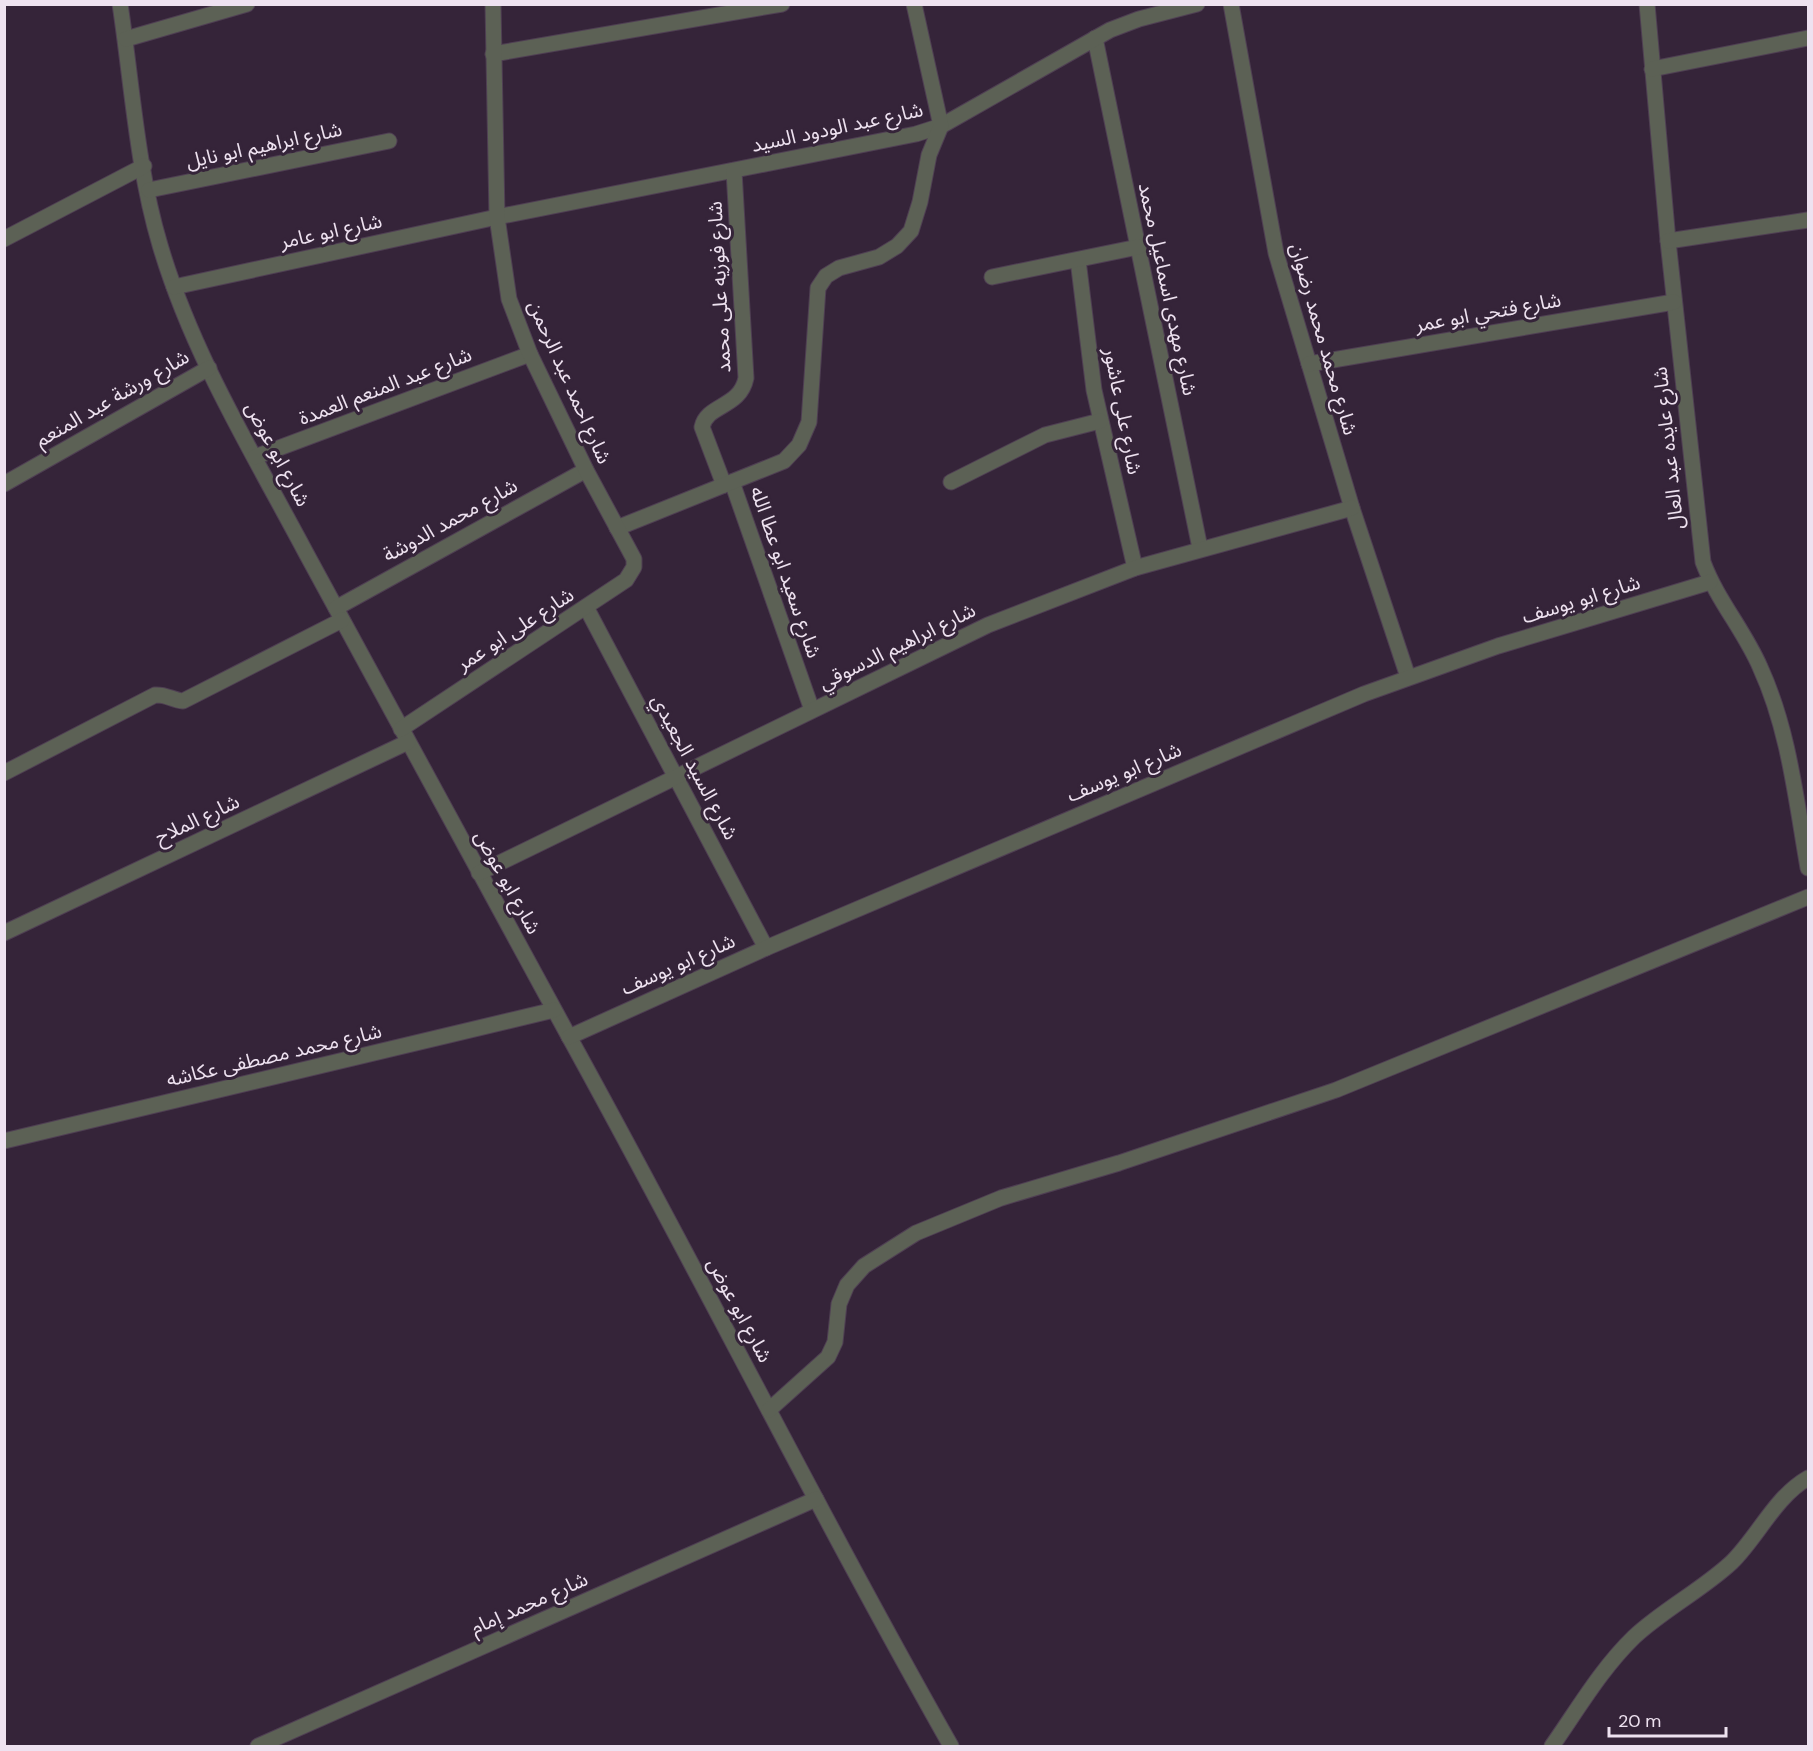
<svg xmlns="http://www.w3.org/2000/svg" width="1813" height="1751" font-family="'DM Sans','Noto Sans Arabic',sans-serif">
  <style>
    .lines { fill: none; stroke-linecap: round; stroke-linejoin: round }
    .street-casing { stroke: #4f3f53; stroke-width: 17 }
    .street { stroke: #5c6155; stroke-width: 15 }
    .labels { text-anchor: middle; dominant-baseline: central; stroke-width: 6; stroke-linejoin: round; paint-order: stroke }
    .street-label { font-size: 20px; fill: #eee2f0; stroke: #352439 }
  </style>
  <rect width="100%" height="100%" fill="#352439"/>
  <g class="lines">
    <g class="street-casing">
      <g id="street">
        <path d="M120,4C132,84 137,168 160,245C192,354 253,453 306,553C392,714 479,874 567,1033C698,1270 818,1511 951,1746"/>
        <polyline points="1231,4 1276,253 1352,508 1408,677"/>
        <path d="M1647,4L1668,241L1703,562C1717,600 1744,630 1760,667C1789,730 1796,800 1808,868"/>
        <polyline points="1095,38 1200,548"/>
        <polyline points="126,39 247,4"/>
        <polyline points="493,54 782,4"/>
        <polyline points="1652,69 1808,38"/>
        <polyline points="149,190 389,141"/>
        <polyline points="4,239 144,166"/>
        <polyline points="1668,241 1808,220"/>
        <polyline points="1078,260 1094,390 1135,568"/>
        <polyline points="992,277 1138,247"/>
        <polyline points="174,287 497,217 916,134 941,126 1110,30 1139,19 1197,4"/>
        <polyline points="1309,364 1674,302"/>
        <polyline points="255,457 530,354"/>
        <polyline points="732,482 812,710"/>
        <polyline points="951,482 1045,435 1100,421"/>
        <polyline points="4,484 209,368"/>
        <path d="M724,485L702,427C707,404 740,408 746,378L734,171"/>
        <polyline points="617,528 784,461 799,445 809,422 818,288 826,276 839,268 879,257 897,246 911,231 920,202 929,155 941,126 914,4"/>
        <polyline points="586,607 766,948"/>
        <polyline points="336,608 586,470"/>
        <polyline points="401,729 626,580 634,567 634,559 586,470 530,354 509,299 497,217 493,4"/>
        <path d="M4,773L155,695C166,694 172,700 183,701L342,620"/>
        <polyline points="479,873 988,625 1135,568 1352,508"/>
        <polyline points="4,933 408,742"/>
        <polyline points="569,1037 766,948 1364,694 1498,646 1710,582"/>
        <polyline points="4,1141 554,1010"/>
        <polyline points="769,1410 828,1357 835,1342 839,1304 847,1285 864,1266 916,1233 1001,1198 1119,1163 1336,1090 1808,897"/>
        <polyline points="258,1746 816,1499"/>
        <path d="M1552,1746C1578,1709 1601,1669 1634,1637C1664,1609 1702,1590 1732,1562C1759,1535 1775,1497 1808,1478"/>
      </g>
    </g>
    <use href="#street" class="street"/>
  </g>
  <g class="labels">
    <g class="street-label">
      <text transform="translate(837 127) rotate(-12)">شارع عبد الودود السيد</text>
      <text transform="translate(264 145) rotate(-12)">شارع ابراهيم ابو نايل</text>
      <text transform="translate(331 231) rotate(-12)">شارع ابو عامر</text>
      <text transform="translate(719 287) rotate(-93)">شارع فوزيه على محمد</text>
      <text transform="translate(1168 289) rotate(78)">شارع مهدى اسماعيل محمد</text>
      <text transform="translate(1488 312) rotate(-10)">شارع فتحي ابو عمر</text>
      <text transform="translate(1324 339) rotate(74)">شارع محمد محمد رضوان</text>
      <text transform="translate(570 382) rotate(66)">شارع احمد عبد الرحمن</text>
      <text transform="translate(385 386) rotate(-21)">شارع عبد المنعم العمدة</text>
      <text transform="translate(112 398) rotate(-30)">شارع ورشة عبد المنعم</text>
      <text transform="translate(1123 411) rotate(79)">شارع على عاشور</text>
      <text transform="translate(1668 448) rotate(-96)">شارع عايده عبد العال</text>
      <text transform="translate(278 454) rotate(62)">شارع ابو عوض</text>
      <text transform="translate(450 520) rotate(-29)">شارع محمد الدوشة</text>
      <text transform="translate(786 572) rotate(71)">شارع سعيد ابو عطا الله</text>
      <text transform="translate(1581 599) rotate(-17)">شارع ابو يوسف</text>
      <text transform="translate(515 629) rotate(-33)">شارع على ابو عمر</text>
      <text transform="translate(897 646) rotate(-26)">شارع ابراهيم الدسوقي</text>
      <text transform="translate(695 767) rotate(62)">شارع السيد الجعيدي</text>
      <text transform="translate(1124 772) rotate(-23)">شارع ابو يوسف</text>
      <text transform="translate(197 819) rotate(-25)">شارع الملاح</text>
      <text transform="translate(508 882) rotate(61)">شارع ابو عوض</text>
      <text transform="translate(678 964) rotate(-24)">شارع ابو يوسف</text>
      <text transform="translate(274 1055) rotate(-13)">شارع محمد مصطفى عكاشه</text>
      <text transform="translate(740 1310) rotate(62)">شارع ابو عوض</text>
      <text transform="translate(529 1603) rotate(-24)">شارع محمد إمام</text>
    </g>
  </g>
  <rect width="1813" height="1751" fill="none" stroke="#eee2f0" stroke-width="12"/>
  <path d="M1609 1727v9h117v-9" fill="none" stroke="#eee2f0" stroke-width="3"/>
  <text x="1618" y="1727" font-size="18" fill="#eee2f0" stroke="#352439" stroke-width="4.5" paint-order="stroke">20 m</text>
</svg>
